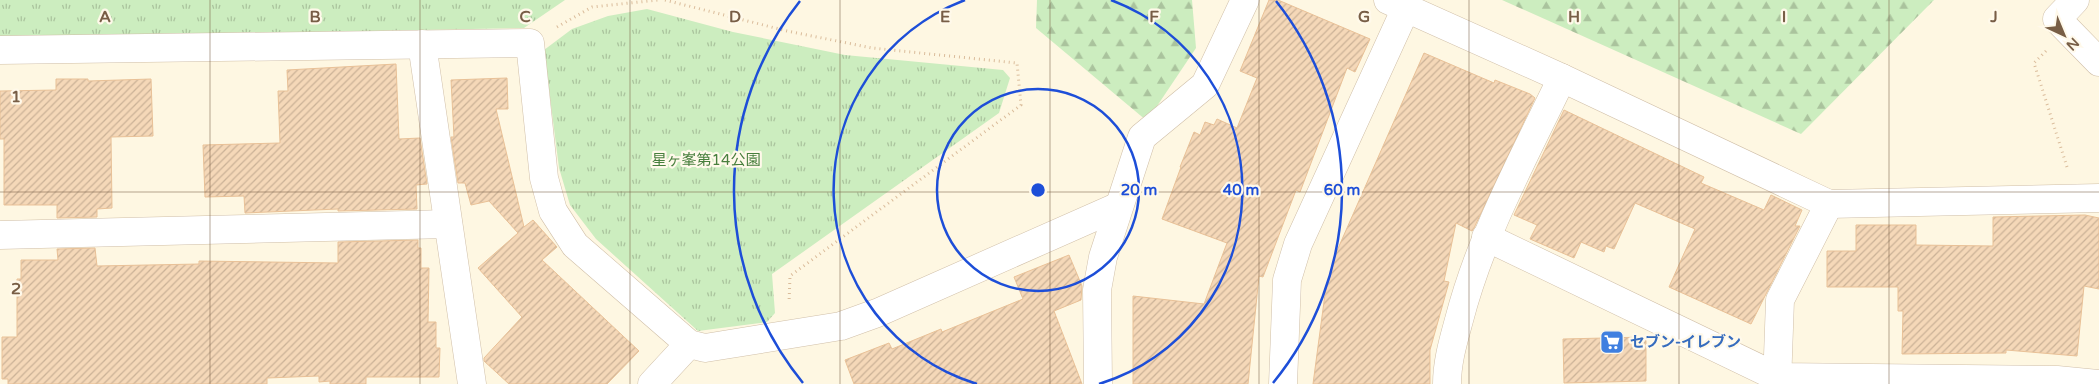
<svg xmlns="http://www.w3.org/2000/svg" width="2099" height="384" font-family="'Varela Round','Noto Sans JP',sans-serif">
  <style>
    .grass { fill: url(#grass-tufts) }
    .forest { fill: url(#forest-firs) }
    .building { fill: url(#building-hatch); stroke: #e9c197 }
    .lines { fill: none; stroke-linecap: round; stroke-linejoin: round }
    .minor-casing { stroke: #d0bfa8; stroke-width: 29 }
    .path { stroke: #dabc9b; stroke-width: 3; stroke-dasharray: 1 4; stroke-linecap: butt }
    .minor { stroke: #fff; stroke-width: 28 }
    .grid { fill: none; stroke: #785e46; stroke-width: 1; stroke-opacity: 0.55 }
    .ring { fill: none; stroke: #1d4ed8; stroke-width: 2.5 }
    .labels { text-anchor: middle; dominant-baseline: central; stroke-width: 4.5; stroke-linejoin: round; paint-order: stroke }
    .park-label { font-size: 15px; fill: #487f3d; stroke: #fff9ea }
    .shop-label { font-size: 15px; font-weight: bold; fill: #366cbe; stroke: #fff9ea; text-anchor: start }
    .grid-label { font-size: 16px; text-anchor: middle; font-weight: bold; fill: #785e46; stroke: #fff9ea; stroke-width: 4.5; stroke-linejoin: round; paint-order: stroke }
    .centre { fill: #1d4ed8; stroke: #fff9ea; stroke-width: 2.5 }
    .ring-label { font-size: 15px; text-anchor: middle; font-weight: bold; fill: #1d4ed8; stroke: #fff9ea; stroke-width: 4.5; stroke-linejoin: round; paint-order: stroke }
  </style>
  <defs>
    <pattern id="grass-tufts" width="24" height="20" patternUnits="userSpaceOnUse" patternTransform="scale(1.25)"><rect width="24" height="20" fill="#ccedbf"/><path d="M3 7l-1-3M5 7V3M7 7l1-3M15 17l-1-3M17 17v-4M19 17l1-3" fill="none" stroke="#aac39d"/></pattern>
    <pattern id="forest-firs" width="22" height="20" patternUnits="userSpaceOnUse" patternTransform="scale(1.25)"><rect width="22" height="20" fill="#ccedbf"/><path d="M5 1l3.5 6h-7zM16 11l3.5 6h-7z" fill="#aac39d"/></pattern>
    <pattern id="building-hatch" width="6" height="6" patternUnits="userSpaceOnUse" patternTransform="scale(1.25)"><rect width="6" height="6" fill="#f5d8b8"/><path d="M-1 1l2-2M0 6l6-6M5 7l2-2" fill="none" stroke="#cbb297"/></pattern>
  </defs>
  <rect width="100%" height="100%" fill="#fef7e2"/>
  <g class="grass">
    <polygon points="0,0 565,0 524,28 0,38"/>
    <polygon points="647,9 733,32 845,55 1003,70 1010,78 999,113 772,274 775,313 767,322 698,331 596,239 570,205 559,168 544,50 572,29 608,16"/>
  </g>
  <g class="forest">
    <polygon points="1037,0 1192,0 1196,48 1147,121 1036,28"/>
    <polygon points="1502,0 1934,0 1801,134"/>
  </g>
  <g class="building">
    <polygon points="1269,0 1278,0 1370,39 1355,72 1347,68 1300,192 1296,190 1263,277 1259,276 1248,384 1133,384 1133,296 1204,304 1227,243 1162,219 1181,167 1180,167 1194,132 1200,135 1205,122 1214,125 1217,119 1237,128 1257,78 1240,71"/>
    <polygon points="1424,53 1494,83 1495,80 1530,94 1535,98 1474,228 1472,231 1456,223 1444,281 1449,282 1430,350 1430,384 1313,384 1325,294 1336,253"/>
    <polygon points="396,64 399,139 420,138 427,184 416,185 417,209 338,211 338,209 245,213 244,196 205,197 203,145 280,143 278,91 288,91 287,70"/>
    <polygon points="507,78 508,109 496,109 524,227 533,220 557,247 542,260 639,351 607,384 509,384 484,361 484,358 522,317 478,268 518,233 489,201 471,205 465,183 458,183 451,137 454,137 451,80"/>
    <polygon points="56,79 88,79 88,81 151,79 153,136 111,137 112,208 97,209 97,217 57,218 57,205 4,205 4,139 0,139 0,91 56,90"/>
    <polygon points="1564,110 1704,177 1701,183 1764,210 1771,195 1802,210 1795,226 1800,226 1751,324 1669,287 1695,229 1635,203 1614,249 1606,246 1604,252 1581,242 1574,258 1530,239 1537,225 1514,215"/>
    <polygon points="2085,215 2099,218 2099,289 2084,286 2077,356 2006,350 2006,353 1902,354 1903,311 1898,311 1898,287 1827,287 1827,251 1856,251 1856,225 1916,225 1916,245 1993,246 1993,217"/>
    <polygon points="418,240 418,248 421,248 421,268 429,268 428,322 436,322 436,348 440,348 439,377 366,377 366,384 330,384 330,381 319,382 319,376 267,378 267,384 8,384 8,379 2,379 2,337 17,337 17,279 21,279 21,260 58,260 57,249 95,248 97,266 199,264 199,261 338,263 338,242"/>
    <polygon points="1069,255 1082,286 1081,300 1054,311 1082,384 854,384 845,360 889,343 892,349 941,329 942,332 1023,299 1014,277"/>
    <polygon points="1646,337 1646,381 1564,383 1563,339"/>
  </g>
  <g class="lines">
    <g class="minor-casing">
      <g id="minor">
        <polyline points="1388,0 1562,78 1829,204 2099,198"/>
        <polyline points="2075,0 2057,19 2099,62"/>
        <polyline points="422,44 472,384"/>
        <polyline points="0,50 530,43 544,178 553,211 575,245 689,344 705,348 841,326 877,313 1119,206"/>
        <polyline points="0,235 448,224"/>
        <polyline points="1486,237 1777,377 2057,380 2099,384"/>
        <polyline points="652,384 689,344"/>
        <polyline points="1098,384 1097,290 1103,257 1142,137 1205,85 1245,0"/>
        <polyline points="1283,384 1287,280 1298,244 1406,8"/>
        <path d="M1447,384C1447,362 1453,342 1459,320C1481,235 1524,157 1562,78"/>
        <polyline points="1777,384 1780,300 1829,204"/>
      </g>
    </g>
    <g class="path">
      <polyline points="665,0 787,31 872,48 1017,63 1021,105 790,276 789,303"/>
      <polyline points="557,27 592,7 658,0"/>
      <polyline points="2046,51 2034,63 2067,167"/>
    </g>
    <use href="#minor" class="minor"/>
  </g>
  <path class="grid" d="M210,0V384M420,0V384M630,0V384M840,0V384M1050,0V384M1259,0V384M1469,0V384M1679,0V384M1889,0V384M0,192H2099"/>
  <g class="ring">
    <circle cx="1038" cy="190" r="101"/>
    <path d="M977 384A203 203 0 0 1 965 0M1111 0A203 203 0 0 1 1099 384"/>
    <path d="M803 383A304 304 0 0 1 800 1M1276 1A304 304 0 0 1 1273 383"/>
  </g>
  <defs>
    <g id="supermarket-square" transform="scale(1.25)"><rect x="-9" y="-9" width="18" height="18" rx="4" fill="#3f7fe0" stroke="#fff9ea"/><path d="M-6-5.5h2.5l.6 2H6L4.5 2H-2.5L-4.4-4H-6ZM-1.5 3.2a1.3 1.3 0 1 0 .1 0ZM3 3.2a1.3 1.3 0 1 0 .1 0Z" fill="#fff"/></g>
  </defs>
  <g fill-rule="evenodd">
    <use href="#supermarket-square" x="1612" y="342"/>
  </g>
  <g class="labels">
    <g class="park-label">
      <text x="706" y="160">星ヶ峯第14公園</text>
    </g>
    <g class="shop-label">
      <text x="1630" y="342">セブン-イレブン</text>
    </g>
  </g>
  <g class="grid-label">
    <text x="105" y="22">A</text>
    <text x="315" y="22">B</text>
    <text x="525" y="22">C</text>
    <text x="735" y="22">D</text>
    <text x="945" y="22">E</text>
    <text x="1154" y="22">F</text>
    <text x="1364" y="22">G</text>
    <text x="1574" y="22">H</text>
    <text x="1784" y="22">I</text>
    <text x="1994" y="22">J</text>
    <text x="16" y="102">1</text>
    <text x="16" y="294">2</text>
  </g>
  <circle cx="1038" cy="190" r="8" class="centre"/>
  <g class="ring-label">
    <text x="1139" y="195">20 m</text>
    <text x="1241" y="195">40 m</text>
    <text x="1342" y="195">60 m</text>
  </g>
  <g transform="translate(2064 35) rotate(136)" stroke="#fff9ea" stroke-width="4" paint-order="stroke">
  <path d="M0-4L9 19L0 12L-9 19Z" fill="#785e46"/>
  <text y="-8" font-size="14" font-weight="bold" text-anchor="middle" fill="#785e46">N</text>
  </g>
</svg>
